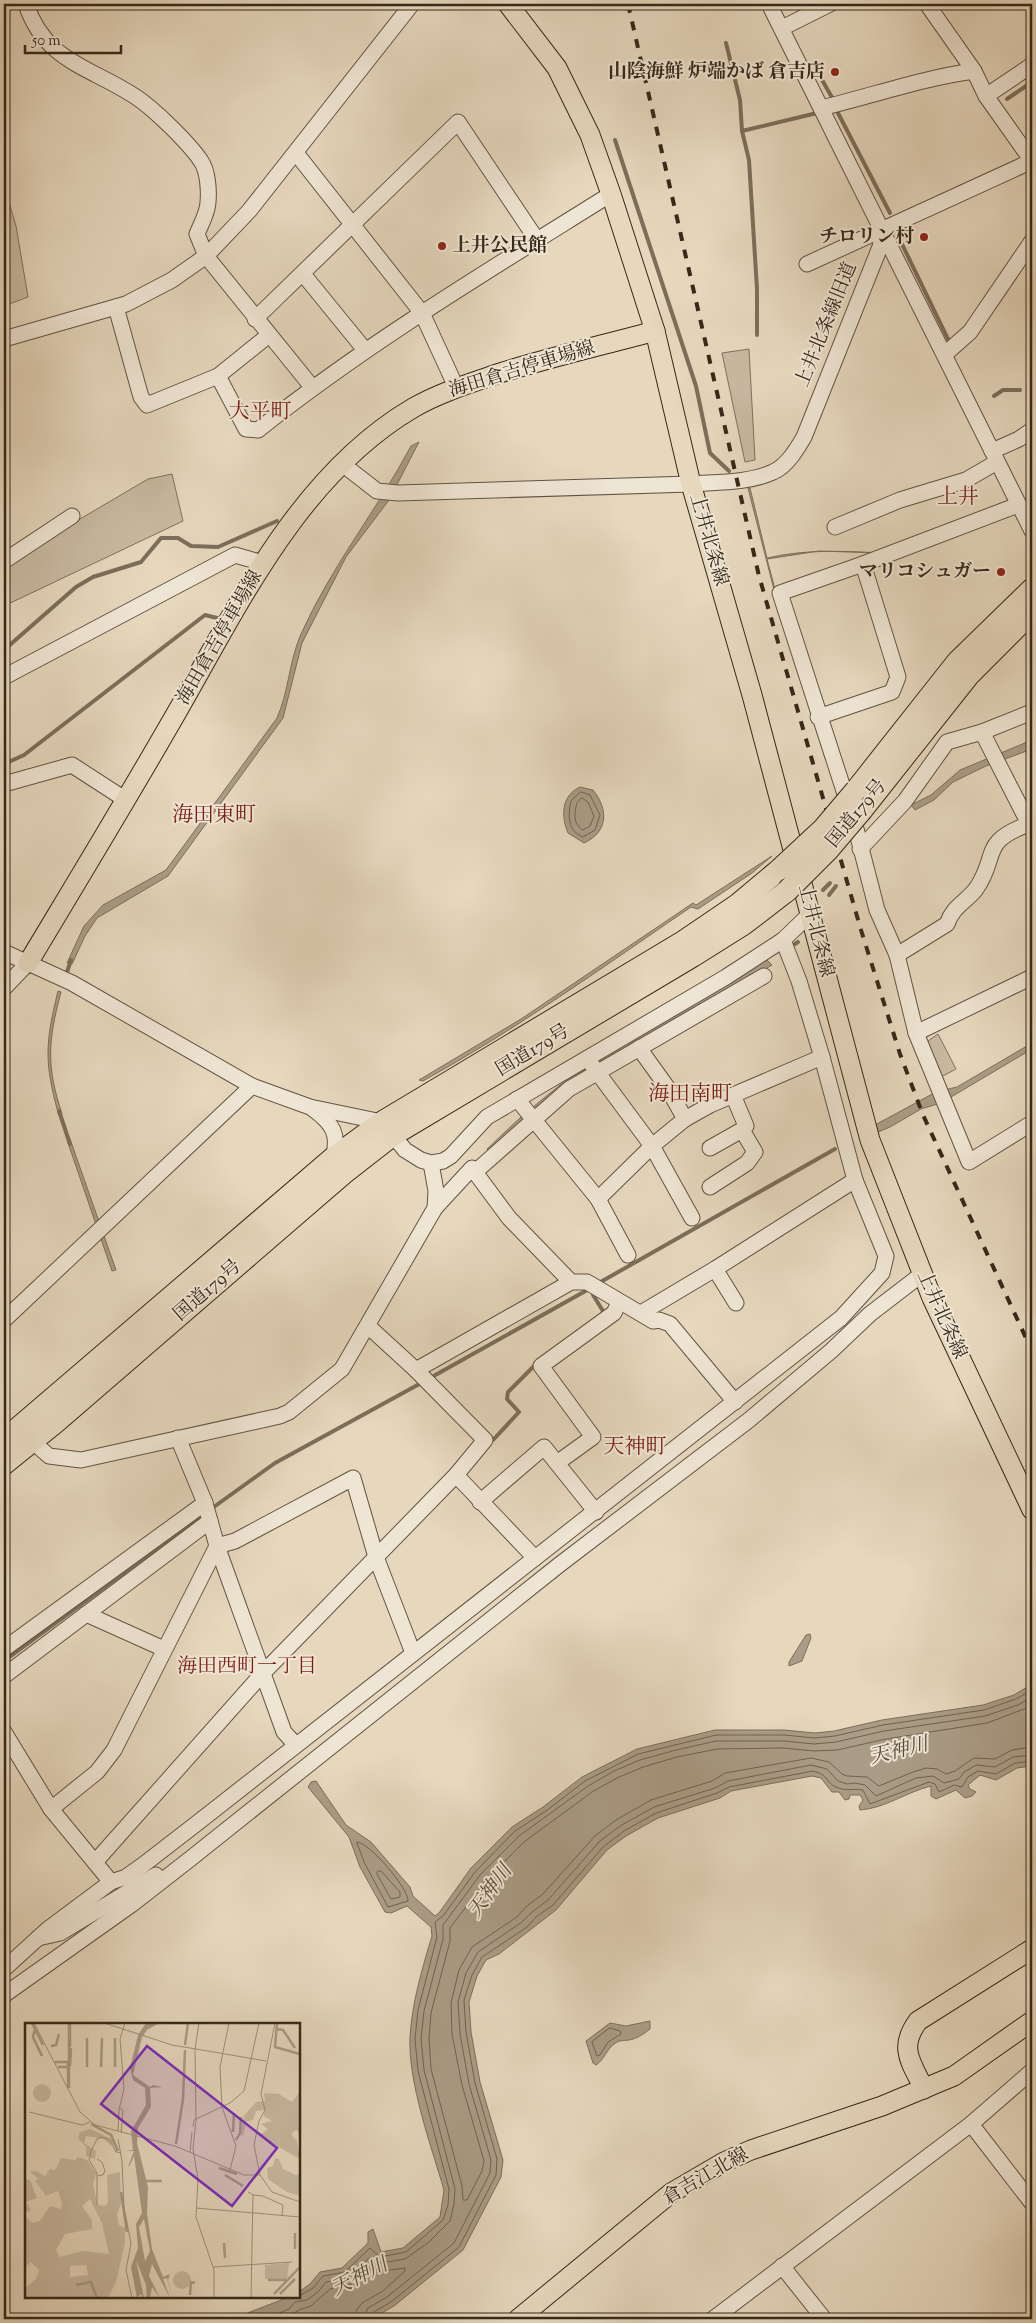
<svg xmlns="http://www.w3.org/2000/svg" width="1036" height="2323" font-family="'Sorts Mill Goudy','Noto Serif JP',serif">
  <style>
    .green { fill: #c8b9a1; stroke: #7f705e }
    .water { fill: #aa9c86; stroke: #7c6e5b }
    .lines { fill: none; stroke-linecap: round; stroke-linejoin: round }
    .shore { stroke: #706250; stroke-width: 1 }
    .stream { stroke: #7c6e5b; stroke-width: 4 }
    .minor-casing { stroke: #625443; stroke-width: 17 }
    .major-casing { stroke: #36281a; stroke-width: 21 }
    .highway-casing { stroke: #36281a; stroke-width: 23 }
    .minor { stroke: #efe5d4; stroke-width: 15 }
    .major { stroke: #e6d7bd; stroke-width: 19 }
    .highway { stroke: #e6d7bd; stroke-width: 21 }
    .rail { stroke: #36281a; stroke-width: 4; stroke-dasharray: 9 9; stroke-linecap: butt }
    .highway-bridge-casing { stroke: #36281a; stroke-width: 23; stroke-linecap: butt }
    .highway-bridge { stroke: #e6d7bd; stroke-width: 21 }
    .poi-dot { fill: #8f2418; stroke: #efe5d4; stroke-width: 2 }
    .labels { text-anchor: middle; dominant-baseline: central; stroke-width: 4; stroke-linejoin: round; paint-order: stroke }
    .poi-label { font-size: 19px; font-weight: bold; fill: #36281a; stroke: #efe5d4; text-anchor: end }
    .street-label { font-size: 19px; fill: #36281a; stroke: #efe5d4 }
    .neighbourhood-label { font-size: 20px; fill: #7a1f14; stroke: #efe5d4 }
    .water-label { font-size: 20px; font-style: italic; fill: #594b3a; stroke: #efe5d4 }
    .quarter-label { font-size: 21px; fill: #7a1f14; stroke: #efe5d4 }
    .inset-river { fill: none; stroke: #aa9c86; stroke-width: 2.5 }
    .inset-road { fill: none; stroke: #a0917c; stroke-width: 1 }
    .view { fill: #7b2cbf; fill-opacity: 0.15; stroke: #7b2cbf; stroke-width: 2.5 }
    .inset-edge { fill: none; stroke: #36281a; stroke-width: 2.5 }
  </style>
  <rect width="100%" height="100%" fill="#e6d7bd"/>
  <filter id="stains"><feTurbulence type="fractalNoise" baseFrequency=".004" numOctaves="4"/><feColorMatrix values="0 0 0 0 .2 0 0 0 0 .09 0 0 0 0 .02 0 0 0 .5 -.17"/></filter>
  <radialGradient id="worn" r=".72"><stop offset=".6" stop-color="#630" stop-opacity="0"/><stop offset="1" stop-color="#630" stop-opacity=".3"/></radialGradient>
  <g class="green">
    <polygon points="4,186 16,226 28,297 4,306"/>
    <polygon points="749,349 755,460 745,462 722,353"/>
    <polygon points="172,474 183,521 4,606 4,559 46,539 148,479"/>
    <polygon points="938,1034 956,1069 941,1077 925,1043"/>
  </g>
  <g class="water">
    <path d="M419,442L389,500L346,557L302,643L283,718L168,876L97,918L85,936L72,964L67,963L84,926L103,905L166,870L277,718C289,691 289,661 301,634C331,567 377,510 411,446Z"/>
    <path d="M748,488H750L767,558C806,549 842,551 882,553L819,551L767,559L784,623L827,758H825L781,617Z"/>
    <polygon points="1032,740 1032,749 986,766 953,782 934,800 915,810 911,805 931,795 960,770"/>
    <path d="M580,787L593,790C609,810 608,832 584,843L568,833C561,816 561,796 580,787Z"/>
    <path d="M772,856L752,873L698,909L691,907C603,967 517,1029 423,1081L419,1080L521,1019L693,903L696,905Z"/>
    <polygon points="767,960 772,965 655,1033 490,1153 487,1149 522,1116 565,1081"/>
    <path d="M58,991L61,992C48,1041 46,1065 62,1114L59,1116C44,1062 45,1044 58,991Z"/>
    <polygon points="1032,1043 1032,1049 941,1103 921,1109 890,1127 876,1133 873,1126 936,1092 957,1087"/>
    <polygon points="70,1139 116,1270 112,1271 67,1140"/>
    <polygon points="810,1634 811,1638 802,1661 789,1666 789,1662 806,1635"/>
    <path d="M1032,1684V1766L1017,1768L996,1780L980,1775L968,1785L970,1789L976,1792L972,1796L965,1798L956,1790L936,1799L931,1796V1786C906,1792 886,1808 860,1810L859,1806L863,1800L860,1795H850L849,1799L845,1800L839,1792H832L821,1778L812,1776L731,1791L720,1798L658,1818L626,1836L607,1850L556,1910L499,1954L486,1960L477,1976L469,2002L471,2032L480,2082L503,2160L501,2177L463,2250L394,2306L371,2319H232L289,2297H299V2292L310,2284L320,2272L342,2268L368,2243V2232L373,2229L381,2252L403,2248L440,2217L444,2190C431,2145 408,2083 410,2037C412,2003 422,1969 432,1936L431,1927L407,1906L391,1913L385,1912L360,1867L349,1837L308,1787L311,1782L316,1781L346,1825L371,1842L410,1887L413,1896L435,1916L439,1913L471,1868L512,1827L543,1807L582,1777L637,1749L715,1730H784L815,1733L834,1731L882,1720L983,1705L1014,1695Z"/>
    <path d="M650,2021V2029C644,2034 636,2039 629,2040C622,2041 619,2040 614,2044C606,2050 605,2059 596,2065L593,2063L586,2041L610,2023L626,2026Z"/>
  </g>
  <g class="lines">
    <g class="shore">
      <path d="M581,792L590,795L600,815L595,830L583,837C567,831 568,815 571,801Z"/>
      <path d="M582,798L588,802L594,816L590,826L583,830C573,824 574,814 577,803Z"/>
      <polyline points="1032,1706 987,1723 886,1739 837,1750 814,1751 783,1748 717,1749 677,1757 643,1767 617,1778 592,1792 524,1842 486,1880 450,1928 450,1941 431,2013 429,2039 431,2069 462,2186 463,2200 467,2200 482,2171 484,2161 462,2085 452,2034 451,2003 459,1970 472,1947 517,1917 527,1906 543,1894 595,1836 616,1820 651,1800 712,1781 725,1773 811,1758 829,1762 842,1774 847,1776 867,1777 879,1786 913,1772 926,1768 937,1769 946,1774 955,1771 974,1758 995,1759 1012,1750 1032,1747"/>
      <path d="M357,1842C369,1842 409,1889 408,1901L388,1907L365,1864Z"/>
      <polygon points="378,1871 381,1871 400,1892 400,1897 391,1899 377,1874"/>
      <polygon points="610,2028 620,2031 621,2034 608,2042 600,2055 597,2056 592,2042"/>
      <polyline points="299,2296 313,2288 323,2276 345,2272 370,2248 380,2257 406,2252 443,2220 448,2205 449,2189 418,2071 415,2039 418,2010 437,1937 435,1922 443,1916 475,1872 515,1831 546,1811 585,1781 638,1754 716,1735 784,1735 815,1738 835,1736 883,1725 984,1710 1016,1699 1032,1690"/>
      <polyline points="265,2319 289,2309 295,2302 307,2300 318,2292 326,2282 348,2278 369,2258 381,2263 405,2259 429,2242 450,2221 454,2204 455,2189 424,2070 421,2039 424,2011 443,1939 443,1925 480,1875 519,1836 588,1786 614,1771 640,1760 676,1750 716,1741 784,1741 814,1744 836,1742 884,1731 985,1716 1018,1705 1032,1697"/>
      <polyline points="284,2319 299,2310 311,2306 330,2289 352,2284 369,2268 382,2271 405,2268 405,2271 383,2291 362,2303 356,2311 355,2319"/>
      <polyline points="363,2319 368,2308 387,2297 454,2243 490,2173 491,2160 469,2084 460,2034 458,2002 466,1973 478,1952 522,1922 532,1912 548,1900 600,1841 620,1826 654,1807 715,1788 728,1781 811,1765 827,1769 838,1781 847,1784 855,1783 865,1785 876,1796 916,1778 933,1776 944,1783 959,1779 964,1772 976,1765 995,1767 1013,1757 1032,1755"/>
      <path d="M369,2319L372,2313L391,2302L459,2247L496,2175L497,2159L475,2083L466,2032L464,2000L472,1975L482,1957L527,1927L536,1917L553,1905L603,1847L624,1831L656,1813L717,1793L729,1787L813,1771C829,1775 826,1783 836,1787C847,1792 851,1788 863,1790L870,1804L929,1782L935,1784L939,1792L954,1785L962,1787L968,1777L978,1771L996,1774L1015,1763L1032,1761"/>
    </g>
    <g class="stream">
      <polyline points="726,43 740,100 742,131 749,160 757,289 757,335"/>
      <polyline points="817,71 834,101"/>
      <polyline points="1007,99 1032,82"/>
      <polyline points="838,113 890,213"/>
      <polyline points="742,131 817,113"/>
      <polyline points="615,140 696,386 710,453 729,471"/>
      <polyline points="899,238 949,341"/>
      <polyline points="994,396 1003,390 1020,390"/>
      <polyline points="4,650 76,587 93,577 141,562 161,538 178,538 191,546 218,547 277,521"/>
      <polyline points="4,764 24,755 205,615 221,619"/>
      <polyline points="823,890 830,883"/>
      <polyline points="829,895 836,886"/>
      <polyline points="795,944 798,942"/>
      <polyline points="66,975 71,960"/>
      <polyline points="59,1111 70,1144"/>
      <polyline points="597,1284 835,1149"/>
      <polyline points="593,1295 603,1311 602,1316"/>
      <polyline points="430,1378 589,1289"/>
      <polyline points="493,1440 519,1412 507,1399 508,1392 538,1362"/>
      <polyline points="211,1509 275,1463 423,1382"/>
      <polyline points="4,1661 203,1515"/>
    </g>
    <g class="minor-casing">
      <g id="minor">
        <path d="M26,4C45,62 91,67 136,97C154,109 189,143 201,161C208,171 209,191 208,202C208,212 201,224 197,234L206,256L312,387"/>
        <polyline points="769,4 1032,531"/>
        <polyline points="927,4 974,71 986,96 1032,161"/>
        <polyline points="782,28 830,4"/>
        <polyline points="986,96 1032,65"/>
        <path d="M821,108C872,96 922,78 974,71"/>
        <polyline points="296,153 422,313 456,387"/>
        <polyline points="807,264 1032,161"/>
        <polyline points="303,274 365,350"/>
        <polyline points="116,307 141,397 147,405 218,376 269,335"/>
        <polyline points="255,319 458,122 537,240"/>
        <polyline points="4,339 126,304 172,280 206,256 249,211 412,4"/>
        <polyline points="945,354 970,332 1032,241"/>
        <path d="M218,376L246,429L258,430C369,342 491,269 611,194"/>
        <polyline points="992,451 1019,439 1032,430"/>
        <path d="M341,463L377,491L398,493L691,484C718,482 749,483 773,472C787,466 797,449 804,437L880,247L883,230"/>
        <polyline points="1018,505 863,564 780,593 855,825 877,910 897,955 916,1033 1032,977"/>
        <polyline points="835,527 900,500 966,480 997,462"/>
        <polyline points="4,561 72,516"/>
        <polyline points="4,677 235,555 263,563"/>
        <polyline points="818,717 892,692 898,677 863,564"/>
        <polyline points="4,784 72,765 126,800"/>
        <polyline points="860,849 905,801 947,742 982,732 1032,712"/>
        <polyline points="4,952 72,983 252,1086 310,1107 382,1122 405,1150 421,1160 431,1163 443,1161 451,1156 487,1117 726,977 783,940 811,913"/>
        <path d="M897,955L947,924C953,906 965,903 976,889C999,856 979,842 1029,824L982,732"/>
        <polyline points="4,988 28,963"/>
        <polyline points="916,1033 969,1162 1032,1123"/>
        <polyline points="639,1048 667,1087 685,1119"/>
        <polyline points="592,1065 652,1146 692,1218"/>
        <polyline points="517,1099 598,1199 628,1255"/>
        <path d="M313,1109C332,1123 340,1134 333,1158"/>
        <polyline points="710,1148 742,1130"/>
        <polyline points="475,1172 569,1089 764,976"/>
        <polyline points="710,1187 747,1163 755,1152 742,1130 746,1126 733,1095"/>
        <polyline points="598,1199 652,1146 685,1119 710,1105 822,1057"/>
        <polyline points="435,1208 472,1168 509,1218 571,1282"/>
        <polyline points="715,1269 736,1303"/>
        <polyline points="641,1313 715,1269 855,1180"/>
        <polyline points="4,1320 252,1086"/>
        <polyline points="416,1370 571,1282 587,1282 653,1321 659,1320 670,1324 735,1402"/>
        <polyline points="23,1438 32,1441 49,1456 81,1460 280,1416 289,1412 342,1369 435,1208 436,1191 431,1163"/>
        <polyline points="178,1438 205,1503 217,1546 284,1732 296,1745"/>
        <polyline points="557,1463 593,1437 541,1366 614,1313 619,1302"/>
        <polyline points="456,1475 535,1558"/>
        <polyline points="480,1502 544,1447 596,1512"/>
        <polyline points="86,1614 164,1649"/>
        <polyline points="4,1649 205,1503"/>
        <polyline points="4,1676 210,1521"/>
        <polyline points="4,1732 51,1809 111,1882"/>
        <polyline points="51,1809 97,1772 114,1750 217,1546 235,1541 353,1478 376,1557 413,1653"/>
        <polyline points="96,1861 263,1673 456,1475 485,1440 416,1370 368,1326"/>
        <polyline points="38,1938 60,1933 156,1875"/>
        <polyline points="4,1969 48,1929 111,1882 126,1877 143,1865 196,1824 841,1318 882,1273 886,1256 855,1180 822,1057 799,981 783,940"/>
        <polyline points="4,1995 131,1905 190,1859 559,1565 749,1420 831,1351 870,1314 922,1274"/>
        <polyline points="971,2124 1032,2203"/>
        <polyline points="782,2266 824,2319"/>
        <polyline points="713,2319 971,2124 1032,2071"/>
      </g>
    </g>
    <g class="major-casing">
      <g id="major">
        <polyline points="508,4 557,68 590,135 611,194 655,331 691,484 752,695 870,1140 932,1298 1032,1510"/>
        <path d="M28,963C76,883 124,804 170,724C236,611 296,477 413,408C441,392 471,383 500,373C551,357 603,345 655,331"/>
        <path d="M924,2089C911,2062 898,2048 918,2021L1032,1949"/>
        <polyline points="518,2319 671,2193 724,2162 751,2150 882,2106 954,2076 1032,2021"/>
      </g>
    </g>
    <g class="highway-casing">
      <g id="highway">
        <polyline points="856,790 957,662 1032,589"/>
        <polyline points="862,810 969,675 1032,612"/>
        <polyline points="4,1440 333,1158 382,1122 684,941 737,905 780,869"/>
        <polyline points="4,1464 56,1422 343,1174 393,1135 693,956 744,924 787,891"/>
      </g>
    </g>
    <use href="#minor" class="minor"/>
    <use href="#major" class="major"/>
    <use href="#highway" class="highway"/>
    <polyline class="rail" points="628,4 759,576 861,930 900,1054 923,1115 1032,1351"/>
    <g class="highway-bridge-casing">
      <g id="highway-bridge">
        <polyline points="780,869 823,829 856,790"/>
        <polyline points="787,891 829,849 862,810"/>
      </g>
    </g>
    <use href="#highway-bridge" class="highway-bridge"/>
  </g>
  <g class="poi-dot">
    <circle cx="835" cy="72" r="5"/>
    <circle cx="924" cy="237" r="5"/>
    <circle cx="442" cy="246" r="5"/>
    <circle cx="1001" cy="572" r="5"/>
  </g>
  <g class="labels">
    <g class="poi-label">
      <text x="825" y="72">山陰海鮮 炉端かば 倉吉店</text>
      <text x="914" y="237">チロリン村</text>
      <text x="452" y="246" text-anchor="start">上井公民館</text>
      <text x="991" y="572">マリコシュガー</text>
    </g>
    <g class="street-label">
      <text transform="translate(827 325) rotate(-68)">上井北条線旧道</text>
      <text transform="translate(522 370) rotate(-17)">海田倉吉停車場線</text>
      <text transform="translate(708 540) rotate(74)">上井北条線</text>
      <text transform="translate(220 638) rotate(-60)">海田倉吉停車場線</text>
      <text transform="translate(857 814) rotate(-50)">国道179号</text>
      <text transform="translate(815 931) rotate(76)">上井北条線</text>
      <text transform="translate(533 1051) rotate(-31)">国道179号</text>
      <text transform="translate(208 1291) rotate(-41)">国道179号</text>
      <text transform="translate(941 1315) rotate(66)">上井北条線</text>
      <text transform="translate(706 2177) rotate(-30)">倉吉江北線</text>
    </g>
    <g class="neighbourhood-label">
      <text x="247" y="1667">海田西町一丁目</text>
    </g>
    <g class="water-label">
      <text transform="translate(899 1752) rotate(-14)">天神川</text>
      <text transform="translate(491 1892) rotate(-54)">天神川</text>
      <text transform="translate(360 2278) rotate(-27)">天神川</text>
    </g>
    <g class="quarter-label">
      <text x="260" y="413">大平町</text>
      <text x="958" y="498">上井</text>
      <text x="214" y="816">海田東町</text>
      <text x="690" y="1095">海田南町</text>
      <text x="635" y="1448">天神町</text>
    </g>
  </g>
  <g transform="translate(25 2023)">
    <rect width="275" height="275" fill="#e6d7bd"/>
    <path d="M8 70a9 9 0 1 1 18 0a9 9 0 1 1-18 0ZM275,69V111L271,107L266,111L272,118L275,136L234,113L243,106L236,101L247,98L239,93V87L231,88L228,97L221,99L218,113L215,112L219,93L231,79L240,78L239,70L254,71L267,79ZM65,106L91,118L86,123L79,116L61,113L59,120L71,128L70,136L61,133V124L53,115L55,109ZM53,134L62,137L71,150L68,162L73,182L81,183L83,178L82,152L95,149L96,181L92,191L94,202L100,205V220L91,259L83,275H0V265L11,256L14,247L6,239L0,244V193L7,200L15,198L25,183L36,186L37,180L33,168L21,173L10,158L14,156L5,149L11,148L20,153L25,146L30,147L36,135L50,137ZM65,176L77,200L84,231L57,228L35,234L31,227L40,211L67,206V197L57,183ZM61,242L63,252L45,254V243ZM250,135L254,136L258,146L271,152L275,151V173L262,169L243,156L242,145L248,143ZM0,156L5,157L12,175L1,179L6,187L0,190ZM264,240L262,256H240V242ZM148 257a9 9 0 1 1 18 0a9 9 0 1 1-18 0Z" fill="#c8b9a1" fill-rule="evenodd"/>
    <path d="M121,0H134L122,7L117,14L108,52L125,64L128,62L138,64L125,65L126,84L113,105L112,120L123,164L122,190L127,226L138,254L145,251L143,257L147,275L142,255L138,256L145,275L127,241L124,253L135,275L127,264L125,274L122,275L121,262L111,237L119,275L116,271L112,275L106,244L113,225L111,201L117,190L109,133L105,142L103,144L109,128H100L108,127L106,108L121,82L120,65L108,57L105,45L113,12ZM119,196L125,228L120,238L114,204Z" fill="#aa9c86" fill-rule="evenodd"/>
    <path class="inset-river" d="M7,0L18,22M44,0V65M252,0L250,24L275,31M10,6L8,14L17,33M251,6L258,7L270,25M160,22L163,0M26,23L31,22L34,11M45,24V0M30,39H43V44H33M45,43L46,25M62,44V15M76,44L77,15M90,44V15M43,64V45M66,101L86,112L93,128M208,109L209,90M211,117L215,110L216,94M151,121L158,76L160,27M194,145L212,151M200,152L218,163M121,158H137M96,169L102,209M199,220L200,235M270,226V210M243,257H261M51,262L66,259L72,275M249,271L275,244M255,271L270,256M165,272L166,259L170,260"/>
    <path class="inset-road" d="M9,0L55,89L70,102L150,123L219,152H235L247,169L275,179M79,0L98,6M174,0L170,26L171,97L168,126L173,156L171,194L189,247V275M98,6L147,22L171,26M171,26L241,38M197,84L195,44L204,0M197,84L211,123L205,147M94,85L98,87L96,110M4,89L57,102L65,99M168,104L169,97L205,80L219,68L234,0M93,108L94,87L99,66L95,16L100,0M93,116L97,138L99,185L106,220L101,247L107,275M165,129L167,109M72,136L77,139L80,148L78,152L72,153M235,152L229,122L234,98L240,87L236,71L250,0M223,169L228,172L226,275M228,172L238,173L258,182L257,192M72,182V150L64,137L66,128L72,116L77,114L85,117L91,129L96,130M171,185L275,194M188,244L267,239"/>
    <path class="view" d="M122,23L252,125L207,183L76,81Z"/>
    <rect width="275" height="275" class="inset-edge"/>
  </g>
  <rect width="1036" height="2323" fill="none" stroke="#e6d7bd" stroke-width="20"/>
  <rect x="5" y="5" width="1026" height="2313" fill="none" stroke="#36281a" stroke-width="2.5"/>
  <rect x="10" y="10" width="1016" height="2303" fill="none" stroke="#36281a"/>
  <path d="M25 45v8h96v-8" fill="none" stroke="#36281a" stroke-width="2.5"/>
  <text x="32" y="45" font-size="15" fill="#36281a" stroke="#efe5d4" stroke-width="4" paint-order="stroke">50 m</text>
  <rect width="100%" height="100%" filter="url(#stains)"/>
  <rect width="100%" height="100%" fill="url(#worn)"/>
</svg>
